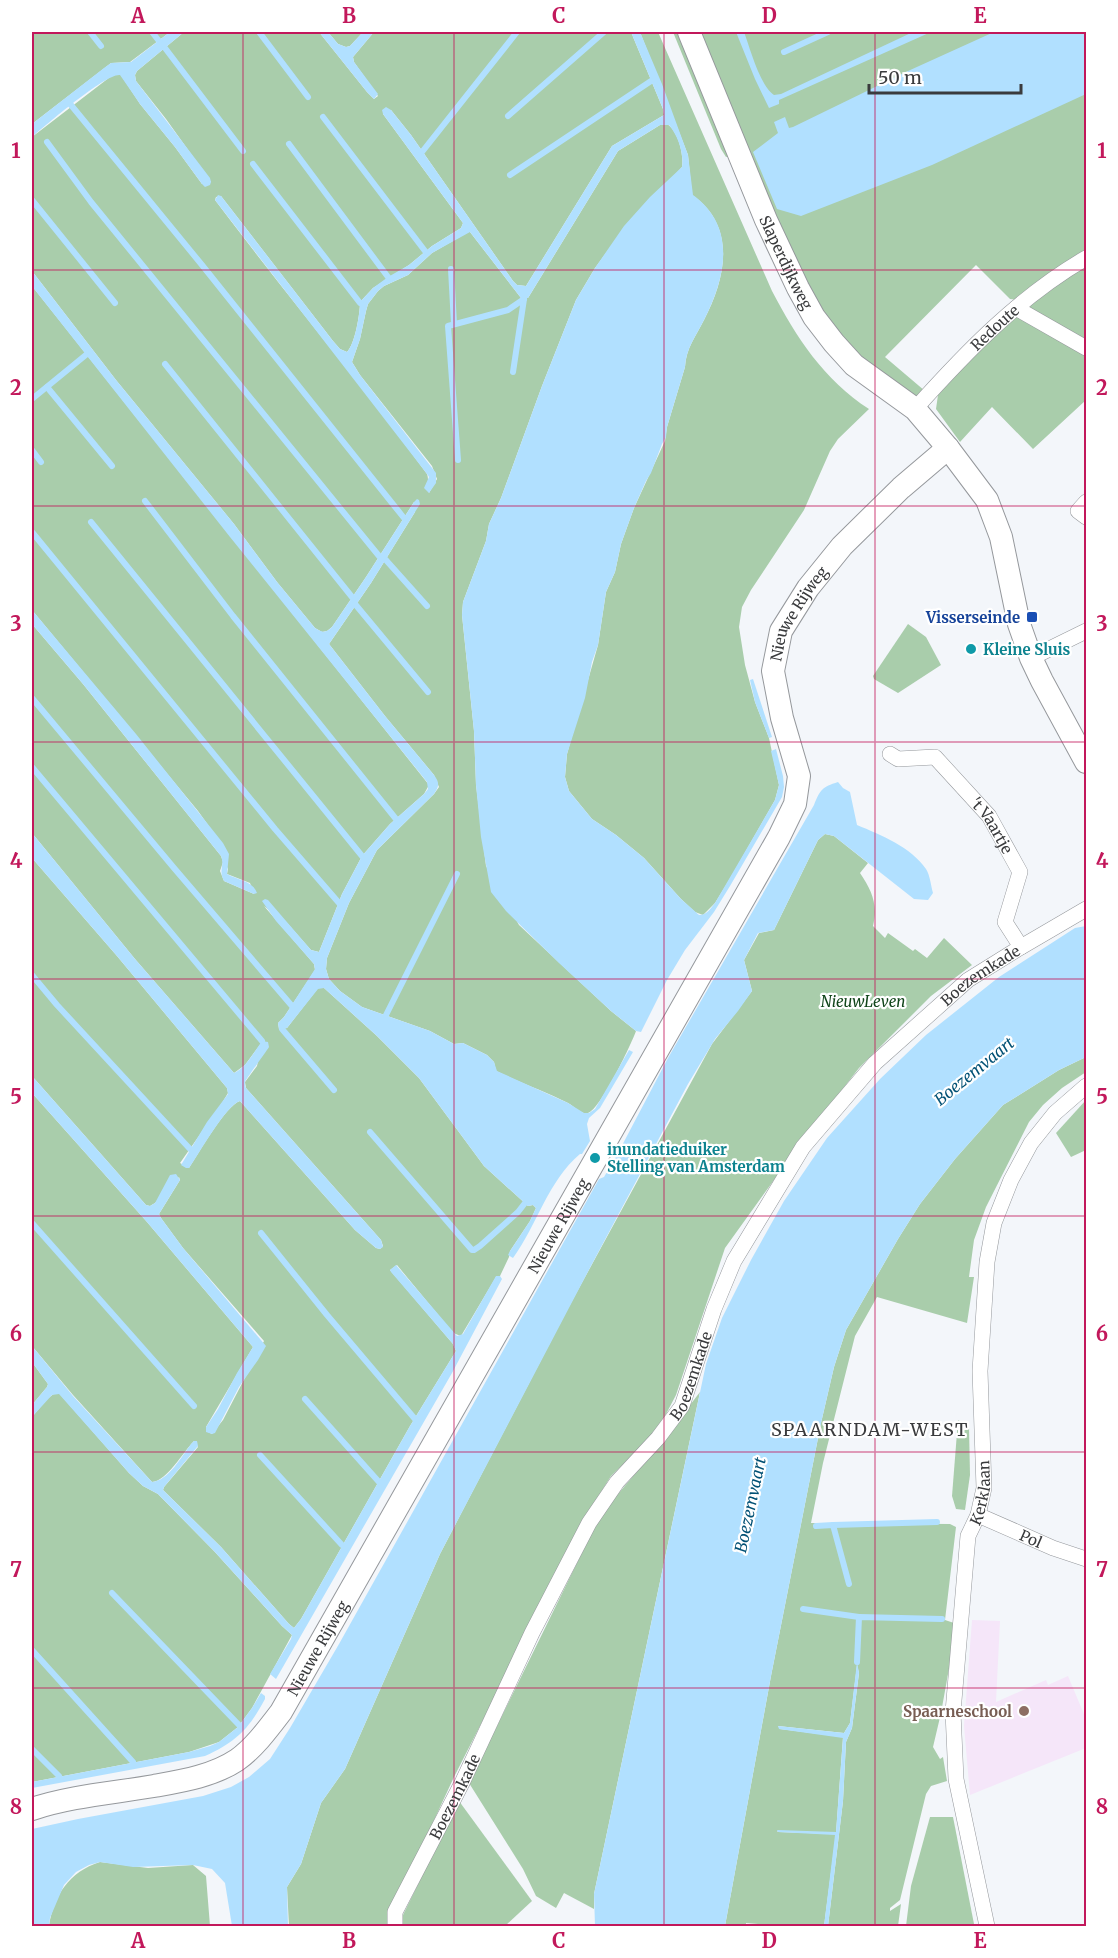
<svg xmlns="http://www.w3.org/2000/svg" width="1118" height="1958" font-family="Merriweather,serif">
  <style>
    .education { fill: #f5e6f9 }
    .green { fill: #a9cdab }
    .water { fill: #b1e0ff }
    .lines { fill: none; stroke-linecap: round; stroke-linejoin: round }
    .stream { stroke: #b1e0ff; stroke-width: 6 }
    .street-casing { stroke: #95989c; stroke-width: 16 }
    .secondary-casing { stroke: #95989c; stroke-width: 24 }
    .street { stroke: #fff; stroke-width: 15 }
    .secondary { stroke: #fff; stroke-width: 22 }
    .grid { fill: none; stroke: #c2185b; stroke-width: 1.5; stroke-opacity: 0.55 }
    .transit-dot { fill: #1a4fb4; stroke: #fff; stroke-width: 2 }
    .culture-dot { fill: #0f9aa8; stroke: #fff; stroke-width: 2 }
    .education-dot { fill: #8d6e63; stroke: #fff; stroke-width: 2 }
    .labels { text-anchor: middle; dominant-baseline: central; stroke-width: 4.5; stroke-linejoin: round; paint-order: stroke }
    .street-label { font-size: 15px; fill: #3a3b3d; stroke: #fff }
    .transit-label { font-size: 15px; font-weight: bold; fill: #164399; stroke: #fff; text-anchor: end }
    .culture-label { font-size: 15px; font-weight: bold; fill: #0d838f; stroke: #fff; text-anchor: start }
    .park-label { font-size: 15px; font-style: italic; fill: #11451a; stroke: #fff }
    .education-label { font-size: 15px; font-weight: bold; fill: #785e54; stroke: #fff; text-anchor: end }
    .water-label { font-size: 16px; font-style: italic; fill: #025175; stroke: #fff }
    .quarter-label { font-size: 18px; letter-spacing: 1.5px; fill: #3a3b3d; stroke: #fff }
    .neatline { fill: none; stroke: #c2185b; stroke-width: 2 }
    .grid-label { font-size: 20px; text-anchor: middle; font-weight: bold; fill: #c2185b }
  </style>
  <rect width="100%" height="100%" fill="#f3f6fa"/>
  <polygon class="education" points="972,1620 1000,1621 996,1702 1046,1680 1048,1685 1068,1676 1086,1719 1086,1748 970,1795 964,1726"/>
  <g class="green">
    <polygon points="32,32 170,32 130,62 111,63 32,124"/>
    <path d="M184,32H319L367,92L374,99L378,96L354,62L353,57L374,32H631L663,109L664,115L612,146L526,286L517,285L513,281L411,135L391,110L383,114L463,223L461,228L432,246L409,265L373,288L360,302C360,314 355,344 347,352L340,349L333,341L221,196L216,197L215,200C284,292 359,381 427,474C429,479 427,485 429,493L437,479L432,466L360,375L352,362L360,339L366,311L368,304L378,291L384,286L408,275L432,253L468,232H470L521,298H528L618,151L660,125L667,124C678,131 684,154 682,167L617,238L595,268L576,300L542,386L501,498L489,524L486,541L463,602L462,615L474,731L476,785L486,866L519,925L611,1011L636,1031C631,1045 600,1110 588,1113C581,1115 574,1106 568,1103C545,1091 520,1083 496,1071L494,1062L487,1055L463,1043L454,1044L430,1031L362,1007L340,991L329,979L326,969L327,958L349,903L377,850L434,794L439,787L434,775L385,716L329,644L371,583L415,512L414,502L366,577L332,627L327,631L322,632L315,628L277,582L234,524L116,380L32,271V137L110,77L116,74L121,75L140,104L175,147L202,184L211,182L166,119L136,81L135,75L137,71Z"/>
    <polygon points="328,32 363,32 350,46 346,47 338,44"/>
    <path d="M640,32H658L772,291C796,337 824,380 869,409L838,439L830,451L804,510L751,590L742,607L739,627L745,665L755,702L769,738L779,785L775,800L731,877L715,903L703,915L695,912L681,899L644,858L616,835L592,819L569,791L565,777L567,754L598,645L606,592L615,572L621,544L634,508L665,441L667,427L685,367C686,348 696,336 704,320C726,278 737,226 692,195L688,155Z"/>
    <polygon points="673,32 680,32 730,156 726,157 721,149"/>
    <polygon points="698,32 1086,32 1086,253 1018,300 1010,299 976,265 885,357 925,391 917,396 914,397 853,351 821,309 790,252"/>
    <polygon points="1086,264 1086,400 1033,449 992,407 960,442 936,409 938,395 964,366 999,332 1036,298"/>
    <path d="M32,286L429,785L424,794L390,824L362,856L342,894L319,952L311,950L288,924L264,906L314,964L315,970L284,1017L278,1023L279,1029L287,1028L318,988H324L377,1036L419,1078L484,1166L528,1206L533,1205L536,1208L530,1221L510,1251L509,1257L500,1276L496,1277L461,1336L453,1333L397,1265L390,1270L453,1344L456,1351L410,1426L301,1619L294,1628L289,1624L221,1547L163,1490L164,1487L198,1447L194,1441C183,1452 167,1481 152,1482L73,1395L32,1346V1093L147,1222L253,1347L206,1427V1431L212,1434L223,1420L264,1341L183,1248L161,1218L159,1214L180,1180L179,1177L155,1203L150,1206L146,1205L32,1076V858L117,956L227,1088L228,1093L222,1103L180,1163L189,1168C199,1153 226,1105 240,1101L355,1230L376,1248L380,1249L383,1246L381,1240L246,1088L245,1082L257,1066L262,1042L245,1065L234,1073L135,959L32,833V624L83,684L221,856L223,862L220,871L224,881L254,894L250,883L227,874L228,869L208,825L198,811L32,610Z"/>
    <polygon points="908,624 926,637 941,665 898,693 874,679 873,676"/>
    <path d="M825,834L834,836L868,863L860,873C872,891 878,904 873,926L885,938L888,933L913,951L915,949L927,958L944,938L972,965L931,996L859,1068L802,1141L725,1248L676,1395L656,1433L611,1476L589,1511L454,1777L390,1915L389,1926H289L287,1887L301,1864L321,1803L345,1769L440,1554L566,1312L712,1044L752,991L744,960L759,933L774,930L818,840Z"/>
    <polygon points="1086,1057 1086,1072 1062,1088 1043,1105 1029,1122 986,1207 974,1240 969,1277 974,1277 967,1323 877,1297 855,1336 823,1463 811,1523 950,1524 956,1527 945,1620 957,1624 941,1713 933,1747 940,1759 943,1757 947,1781 931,1786 926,1794 900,1900 890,1908 890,1911 901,1904 898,1926 828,1926 843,1801 846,1742 852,1728 859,1673 857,1665 850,1723 844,1733 778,1726 780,1729 843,1737 836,1833 777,1831 778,1832 836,1834 824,1926 781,1926 746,1923 746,1925 755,1926 725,1926 771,1676 821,1423 834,1367 846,1330 898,1239 920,1204 955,1159 1003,1105 1059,1070"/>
    <polygon points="1086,1100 1086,1150 1071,1157 1056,1133"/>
    <polygon points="32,1362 48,1384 47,1387 32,1405"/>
    <polygon points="700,1392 594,1894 594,1909 564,1893 556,1908 536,1896 523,1869 469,1783 601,1514 657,1448"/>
    <polygon points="55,1393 59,1393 129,1473 143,1486 158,1494 214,1551 282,1626 292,1635 252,1708 238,1727 219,1742 189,1752 32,1782 32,1417 47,1399"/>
    <polygon points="958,1420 969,1427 970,1475 965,1510 956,1509 952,1496"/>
    <polygon points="459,1801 532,1901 505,1926 401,1926 402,1917"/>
    <polygon points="930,1817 953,1817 974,1924 969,1926 906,1926 911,1886"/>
    <path d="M100,1862L148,1868L193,1865L206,1876L210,1926H49C54,1895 69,1872 100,1862Z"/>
  </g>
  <g class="water">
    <path d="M170,32H184L137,71L135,75L136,81L210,178L211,182L210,185L205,187L202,184L175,147L140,104L120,75C106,73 46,125 32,137V124L104,68L111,63L131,62Z"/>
    <polygon points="319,32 328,32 338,44 346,47 350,46 363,32 374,32 353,57 354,62 378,94 374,99 367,92"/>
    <path d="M631,32H640L662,84L688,155L693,195C737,227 726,277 704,320C696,336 686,348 685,367L667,427L666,437L662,444L651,473L646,481L634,508L621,544L615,572L606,592L598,645L592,662L585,698L567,754L565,777L569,791L592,819L616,835L644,858L681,899L699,915C707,915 710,909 715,903L775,800L779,785L771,751L776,749L783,776L784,787L782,797L730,886L714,912L685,950L667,980L641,1032L636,1031L611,1011L559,963L506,911L491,892L481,837L476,785L474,731L462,615L463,602L486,541L489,524L501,498L542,386L576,300L595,268L624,226L650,197L682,167C684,153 678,136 669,125H660L618,151L528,298H521L470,232L432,253L408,275L384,286L378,291L368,304L366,311L360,339L352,362L360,375L436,473V483L429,493L424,488L429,477L427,474L215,200L218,195L221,196L333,341L340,349L347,352C355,344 360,314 360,302L373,288L388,277L409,265L432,246L461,228L463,223L383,114L382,110L386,107L391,110L411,135L513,281L517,285L526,286L612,146L664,115L663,109Z"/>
    <path d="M736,32H744C750,48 760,86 774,95L781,94L913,32H931L779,100V104L769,108L755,79Z"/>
    <polygon points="994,32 1086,32 1086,94 932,165 801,216 777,209 753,152 778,133 774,122 785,117 789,128 793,127 908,71"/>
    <path d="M32,271L116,380L234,524L277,582L315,628C323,633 326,633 332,627L366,577L414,502L417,499L419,500L420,504L371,583L329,644L385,716L434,775C440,783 439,786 434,794L377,850L349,903L327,958L326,969L329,979L340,991L362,1007L430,1031L454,1044L463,1043L487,1055L494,1062L497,1071L568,1103L584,1113H589L595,1109L629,1050L633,1052L600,1108L589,1118L587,1124L590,1141L582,1154H580C548,1181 537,1225 513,1258L508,1255L510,1251L530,1221L536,1208L533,1205L528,1206L484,1166L419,1078L377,1036L324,988L318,989L287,1028L279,1029L278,1023L284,1017L315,969L314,964L276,921L262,901L265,899L268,900L311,950L319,952L342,894L362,856L390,824L424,794L428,789L427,782L230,537L35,290L32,286Z"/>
    <path d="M32,610L136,734L223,843L229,854L227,874C238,880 253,881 257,893L254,894L224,881C218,870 225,866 221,856L83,684L32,624Z"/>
    <polygon points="753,679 772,737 769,738 755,702 750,680"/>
    <path d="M838,782L843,788L850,792L857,825C881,835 911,847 926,869C930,875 931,886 933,893L928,900L914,899L834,836L825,834L818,840L774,930L758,933L744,960L752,991L738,1011L715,1039L688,1084L592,1264L440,1554L345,1769L321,1803L301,1864L287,1887L288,1926H232L225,1883L212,1869L193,1865L133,1867L100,1862L89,1865L76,1872L64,1885L50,1918L49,1926H32V1829L78,1819L203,1796L231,1787L249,1777L270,1759L290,1728L339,1644L599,1179L604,1177L617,1155L668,1058L814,805C820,790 822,787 838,782Z"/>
    <path d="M32,833L135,959L234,1073C246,1068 254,1052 262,1041L268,1042L269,1047C266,1052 246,1079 245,1082C245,1084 245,1086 246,1088L381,1240L383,1247L380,1249L376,1248L355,1230L240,1101C226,1105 199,1154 189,1168H186L181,1165L207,1122L228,1094L227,1088L117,956L32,858Z"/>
    <polygon points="1086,926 1086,1057 1059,1070 1003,1105 955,1159 920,1204 898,1239 846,1330 834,1367 821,1423 771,1676 725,1926 595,1926 594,1894 706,1364 722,1318 751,1260 784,1201 827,1138 880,1079 926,1035 999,977 1075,928"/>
    <polygon points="32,1076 146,1205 150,1206 155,1203 170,1175 176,1174 180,1180 159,1214 161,1218 183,1248 266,1346 258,1360 239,1387 215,1433 212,1434 206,1432 206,1427 218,1409 237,1373 253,1347 147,1222 32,1093"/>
    <path d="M396,1265L457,1336L463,1334L496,1276H500L502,1279L452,1373L276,1679L270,1674L291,1639L292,1635L282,1626L214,1551L158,1494L143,1486L129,1473L59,1394L52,1395L32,1417V1405L47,1387L48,1384L32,1362V1346L73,1396L152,1482C168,1481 182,1456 191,1444L194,1441H197L198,1446L164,1487L163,1490L221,1547L289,1624L294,1628L301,1619L410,1426L456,1351L453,1344L391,1272L390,1270Z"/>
    <polygon points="857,1662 859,1673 852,1728 846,1742 843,1801 828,1926 824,1926 835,1835 778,1832 777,1830 836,1832 843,1738 779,1729 778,1726 844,1733 850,1723"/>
    <path d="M261,1693L265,1696V1699C249,1729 236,1742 205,1756L32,1788V1782L189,1752L210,1746L219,1742L238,1727L252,1708Z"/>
  </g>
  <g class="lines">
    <g class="stream">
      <polyline points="90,32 101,46"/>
      <polyline points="152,32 159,41"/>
      <polyline points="259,32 308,97"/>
      <polyline points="165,48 243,151"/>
      <polyline points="784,52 828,32"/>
      <polyline points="71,105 202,265 404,518"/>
      <polyline points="508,116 604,32"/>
      <polyline points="323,117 425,251"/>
      <polyline points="47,142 91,202 379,556"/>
      <polyline points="289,144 388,277"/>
      <polyline points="422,152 517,32"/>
      <polyline points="253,164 360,303"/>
      <polyline points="510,175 651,81"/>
      <polyline points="32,200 115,303"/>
      <polyline points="451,269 454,324"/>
      <polyline points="165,364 352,597"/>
      <polyline points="513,372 524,299"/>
      <polyline points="47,387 112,466"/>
      <polyline points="32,399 87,354"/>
      <polyline points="32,450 41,462"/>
      <polyline points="458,460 448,326 508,310 524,299"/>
      <polyline points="145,501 233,616 396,819"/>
      <polyline points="91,522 362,856"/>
      <polyline points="32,532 275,829 339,903"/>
      <polyline points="385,559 427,606"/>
      <polyline points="355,604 428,692"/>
      <polyline points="32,698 174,868 292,1006"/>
      <polyline points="32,767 262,1041"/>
      <polyline points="32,975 57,1005 190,1149"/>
      <polyline points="386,1015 457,874"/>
      <polyline points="282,1029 334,1090"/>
      <polyline points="370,1132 472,1250 474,1250 480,1246 518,1212 525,1203"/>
      <polyline points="32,1223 194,1406"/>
      <polyline points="261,1233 327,1315 415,1419"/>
      <polyline points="305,1399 379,1482"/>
      <polyline points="260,1455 342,1545"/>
      <polyline points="833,1525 937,1522"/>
      <polyline points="816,1526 833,1525 849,1584"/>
      <polyline points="112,1593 239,1725"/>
      <polyline points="803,1609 859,1617"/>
      <polyline points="32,1650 133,1762"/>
      <polyline points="857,1662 859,1617 942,1619"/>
      <polyline points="32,1749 59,1776"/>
    </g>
    <g class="street-casing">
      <g id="street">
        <polyline points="1016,308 1086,348"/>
        <path id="s1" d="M915,409C966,352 1019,297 1086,258"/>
        <polyline points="1086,502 1078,511 1086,517"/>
        <polyline points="1031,658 1086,631"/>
        <path id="s2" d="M890,754L898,759L935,757L989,816L1020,872L1005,922L1021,947"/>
        <path id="s3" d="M978,1515L1053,1548L1086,1559"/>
        <path id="s4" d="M395,1926V1912L462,1783L532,1633L589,1523L617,1482L658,1438L682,1406L714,1309L734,1261L803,1147L875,1063L968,980L1021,947L1086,909"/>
        <path id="s5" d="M987,1926L956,1779L953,1712L968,1536L978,1515L984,1488L980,1371L987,1262L994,1223L1011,1180L1031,1143L1055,1113L1086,1086"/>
      </g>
    </g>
    <g class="secondary-casing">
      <g id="secondary">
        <path id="s6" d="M689,32L766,220L798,288L814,317L834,343L854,365L915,409L948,448L987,500L1001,537L1019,624L1031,658L1042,681L1086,762"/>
        <path id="s7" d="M32,1809C71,1796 113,1793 154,1786C182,1781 213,1776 237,1760C254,1748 268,1729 281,1712L779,837L795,804L799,776L782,718L773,671L781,631L808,588L842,546L901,488L948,448"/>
      </g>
    </g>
    <use href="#street" class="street"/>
    <use href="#secondary" class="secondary"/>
  </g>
  <path class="grid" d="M243,32V1926M454,32V1926M664,32V1926M875,32V1926M32,270H1086M32,506H1086M32,742H1086M32,979H1086M32,1216H1086M32,1452H1086M32,1688H1086"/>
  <rect class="transit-dot" x="1026" y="611" width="12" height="12" rx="3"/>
  <g class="culture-dot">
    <circle cx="971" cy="649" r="6"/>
    <circle cx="595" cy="1158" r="6"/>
  </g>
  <circle class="education-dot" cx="1024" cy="1711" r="6"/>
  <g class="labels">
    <g class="street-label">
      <text stroke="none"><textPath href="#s6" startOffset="250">Slaperdijkweg</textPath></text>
      <text stroke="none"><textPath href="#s1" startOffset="114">Redoute</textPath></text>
      <text stroke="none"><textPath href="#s7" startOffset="1521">Nieuwe Rijweg</textPath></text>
      <text stroke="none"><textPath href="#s2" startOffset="136">'t Vaartje</textPath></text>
      <text stroke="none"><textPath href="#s4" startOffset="1134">Boezemkade</textPath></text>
      <text stroke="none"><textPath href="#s7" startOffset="837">Nieuwe Rijweg</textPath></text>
      <text stroke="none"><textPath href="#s4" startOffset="630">Boezemkade</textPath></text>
      <text stroke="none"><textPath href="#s5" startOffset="440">Kerklaan</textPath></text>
      <text stroke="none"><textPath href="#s3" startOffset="58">Pol</textPath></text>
      <text stroke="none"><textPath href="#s7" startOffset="351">Nieuwe Rijweg</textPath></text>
      <text stroke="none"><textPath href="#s4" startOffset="144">Boezemkade</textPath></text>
    </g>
    <g class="transit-label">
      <text x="1020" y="617">Visserseinde</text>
    </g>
    <g class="culture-label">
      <text x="983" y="649">Kleine Sluis</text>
      <text x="607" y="1149">inundatieduiker<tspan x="607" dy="17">Stelling van Amsterdam</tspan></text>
    </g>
    <g class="park-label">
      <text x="863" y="1001">NieuwLeven</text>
    </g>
    <g class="education-label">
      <text x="1012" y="1711">Spaarneschool</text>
    </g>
    <g class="water-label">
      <text transform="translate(974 1071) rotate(-39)">Boezemvaart</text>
      <text transform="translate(750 1505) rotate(-78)">Boezemvaart</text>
    </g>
    <g class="quarter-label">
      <text x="870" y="1429">SPAARNDAM-WEST</text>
    </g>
  </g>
  <rect width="1118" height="1958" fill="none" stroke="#ffffff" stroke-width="66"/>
  <path d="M869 84v9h152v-9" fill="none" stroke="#3a3b3d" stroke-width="3"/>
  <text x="878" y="84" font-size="18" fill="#3a3b3d" stroke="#ffffff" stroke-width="4.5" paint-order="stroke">50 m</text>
  <rect x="33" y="33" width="1052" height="1892" class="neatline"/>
  <g class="grid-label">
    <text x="138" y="23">A</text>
    <text x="349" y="23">B</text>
    <text x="559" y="23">C</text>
    <text x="769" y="23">D</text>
    <text x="980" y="23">E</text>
    <text x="16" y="158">1</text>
    <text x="1102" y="158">1</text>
    <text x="16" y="395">2</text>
    <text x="1102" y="395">2</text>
    <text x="16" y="631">3</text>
    <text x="1102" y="631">3</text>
    <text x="16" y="868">4</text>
    <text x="1102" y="868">4</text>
    <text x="16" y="1104">5</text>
    <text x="1102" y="1104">5</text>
    <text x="16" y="1341">6</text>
    <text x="1102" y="1341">6</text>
    <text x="16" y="1577">7</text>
    <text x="1102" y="1577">7</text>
    <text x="16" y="1814">8</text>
    <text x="1102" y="1814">8</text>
    <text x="138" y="1948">A</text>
    <text x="349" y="1948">B</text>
    <text x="559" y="1948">C</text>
    <text x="769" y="1948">D</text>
    <text x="980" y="1948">E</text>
  </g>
</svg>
